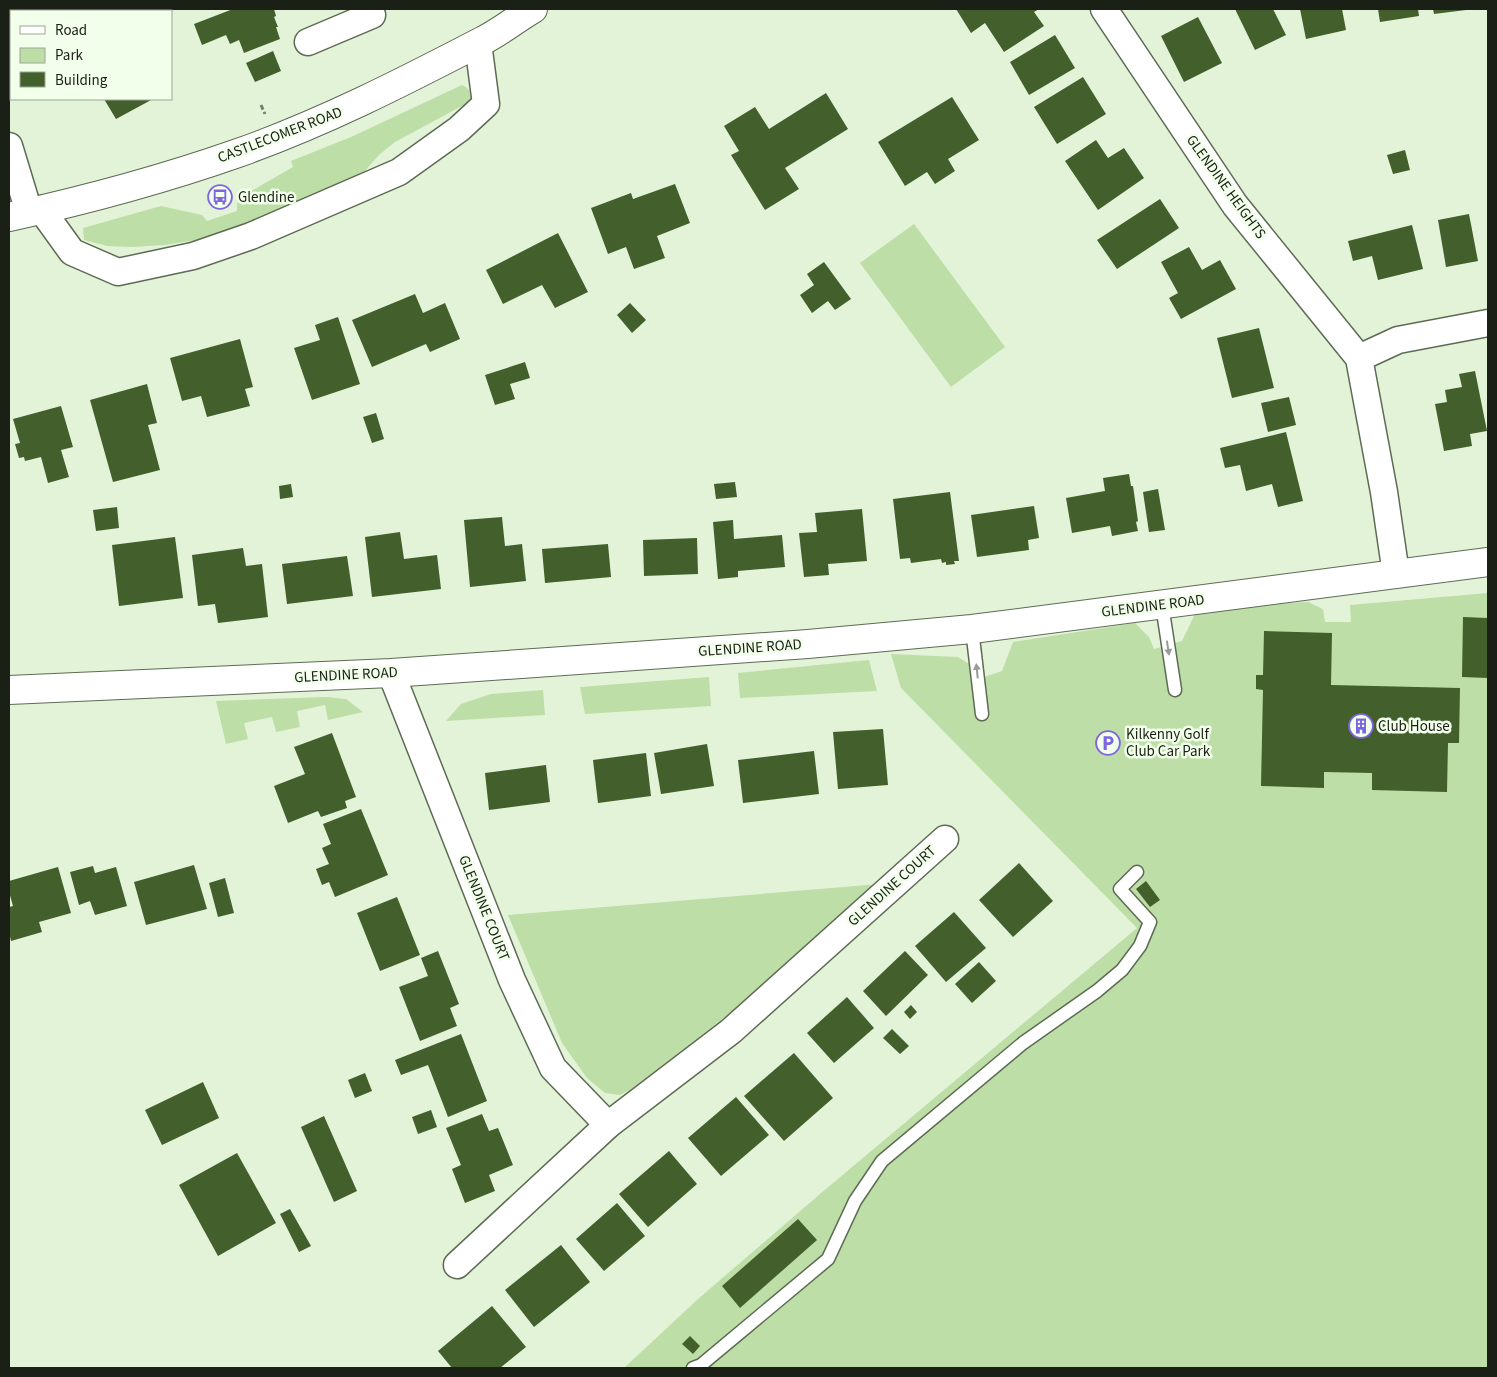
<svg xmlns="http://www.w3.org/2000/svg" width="1497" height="1377" font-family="'Source Sans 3',sans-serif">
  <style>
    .green { fill: #bddea6 }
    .building { fill: #425f2c }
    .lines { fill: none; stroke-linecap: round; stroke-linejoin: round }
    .lane-casing { stroke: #5d6b54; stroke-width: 15 }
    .street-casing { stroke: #5d6b54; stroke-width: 29 }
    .secondary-casing { stroke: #5d6b54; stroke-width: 30 }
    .path { stroke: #76806f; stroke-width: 3; stroke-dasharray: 5 2.5; stroke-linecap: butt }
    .lane { stroke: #fff; stroke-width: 12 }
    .street { stroke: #fff; stroke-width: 26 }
    .secondary { stroke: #fff; stroke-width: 28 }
    .oneway { fill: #989b97 }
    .labels { text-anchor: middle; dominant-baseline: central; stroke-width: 5; stroke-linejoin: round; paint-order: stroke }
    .street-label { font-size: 15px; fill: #1b2017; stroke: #f2ffea }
    .poi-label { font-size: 15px; fill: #1b2017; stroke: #f2ffea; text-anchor: start }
  </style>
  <rect width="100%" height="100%" fill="#e3f3d8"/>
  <g class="green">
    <path d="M462,85C469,88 471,92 473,100L395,142L379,155L364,172L323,197L254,223L196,240L165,245L132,247L107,246L84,240L83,228L161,206L202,215L207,221L237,211V203L246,194L293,167L291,161L351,137Z"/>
    <polygon points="914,224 1005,347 951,387 860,263"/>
    <polygon points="1488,593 1488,1368 624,1368 698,1299 820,1194 1137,928 901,688 891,654 958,657 969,664 981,678 1002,671 1013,642 1135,623 1149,637 1154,649 1182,641 1195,614 1252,605 1308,602 1323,609 1325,622 1351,622 1350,605"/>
    <polygon points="869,660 877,691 740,698 738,673"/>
    <polygon points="709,677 711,706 585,714 580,687"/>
    <polygon points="543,690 545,715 446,721 461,704 491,694"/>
    <polygon points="326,697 346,699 363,712 328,720 325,705 297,711 300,727 276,732 272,717 244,723 248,739 226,744 216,701"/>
    <polygon points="880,884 743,1003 631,1089 620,1095 605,1093 587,1078 562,1043 508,915"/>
  </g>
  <g class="building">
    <polygon points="30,9 90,9 91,10 89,11 32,11"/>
    <polygon points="233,9 274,9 276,16 274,17 278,27 276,27 280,39 244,53 239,40 230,44 226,35 202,45 194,24"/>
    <polygon points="956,9 1039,9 1034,12 1044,26 1004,52 985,23 971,33"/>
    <polygon points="1235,9 1273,9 1286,35 1255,50"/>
    <polygon points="1300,9 1342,9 1346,30 1306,39"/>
    <polygon points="1378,9 1418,9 1419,16 1380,22"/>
    <polygon points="1433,9 1466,9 1466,10 1434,14"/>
    <polygon points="1198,17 1222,63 1184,82 1161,36"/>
    <polygon points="1055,35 1075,68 1029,95 1010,62"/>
    <polygon points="273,51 281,71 255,82 246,63"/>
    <polygon points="1083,77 1106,114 1057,144 1034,107"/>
    <polygon points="826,93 848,129 785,168 799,189 765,210 731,155 739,151 724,126 755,107 769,129"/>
    <polygon points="952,97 979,140 948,159 955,171 935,184 927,172 905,186 878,142"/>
    <polygon points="104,99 153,99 116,119"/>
    <polygon points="1096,140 1108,158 1124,148 1144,178 1098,210 1065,161"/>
    <polygon points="1405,150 1410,170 1393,174 1387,155"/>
    <polygon points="675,184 690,223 657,236 665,258 634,269 626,247 608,254 591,208 631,193 633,199"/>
    <polygon points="1160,199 1179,228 1117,269 1097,240"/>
    <polygon points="1469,214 1478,261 1446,267 1438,220"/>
    <polygon points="1412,225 1423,269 1378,280 1372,256 1353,261 1348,241"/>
    <polygon points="558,233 588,292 555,308 542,285 503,304 486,270"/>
    <polygon points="1189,247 1202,270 1220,260 1236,289 1181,319 1169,298 1178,293 1161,262"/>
    <polygon points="824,262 851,299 835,310 828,301 812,313 800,295 814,285 807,274"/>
    <polygon points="415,294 423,313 445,303 460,339 430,352 426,344 372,367 352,320"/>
    <polygon points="630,303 646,320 632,333 617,315"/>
    <polygon points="338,317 360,384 312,400 294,348 320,340 315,325"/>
    <polygon points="1259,328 1274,388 1232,398 1217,338"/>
    <polygon points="240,339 253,387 245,389 250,406 207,417 201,396 182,401 170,358"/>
    <polygon points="525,362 530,378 510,384 515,399 495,405 485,375"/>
    <polygon points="1475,371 1487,431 1470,434 1472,446 1444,451 1435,404 1447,402 1445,390 1462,387 1459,374"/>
    <polygon points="147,384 157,423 148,425 160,470 113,482 90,400"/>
    <polygon points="1289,397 1296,425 1268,432 1261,403"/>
    <polygon points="61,406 73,447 61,450 69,477 48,483 41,457 25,461 24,457 19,458 15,444 20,443 13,419"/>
    <polygon points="376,413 384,439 372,443 363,417"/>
    <polygon points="1286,432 1303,501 1278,507 1272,484 1246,491 1240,465 1225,468 1220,448"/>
    <polygon points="1129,474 1131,486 1133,486 1138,521 1136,522 1138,531 1112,536 1110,526 1072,533 1066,498 1105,491 1103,478"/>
    <polygon points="735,482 737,497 716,499 714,484"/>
    <polygon points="291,484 293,497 280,499 279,486"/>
    <polygon points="1158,489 1165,530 1149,532 1143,492"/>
    <polygon points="950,492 959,561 954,561 955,564 946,565 946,562 942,563 941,559 911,563 910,558 900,559 893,499"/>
    <polygon points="1034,506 1039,538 1028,540 1029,550 977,557 971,515"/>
    <polygon points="117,507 119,528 96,531 93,510"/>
    <polygon points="862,509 867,561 828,564 829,575 804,577 799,533 817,532 815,513"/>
    <polygon points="502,517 505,546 522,544 526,581 470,587 464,520"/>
    <polygon points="733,520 734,539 782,535 785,567 738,571 738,577 718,579 713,522"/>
    <polygon points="400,532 404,559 437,555 441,589 372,597 365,537"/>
    <polygon points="175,537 183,598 119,606 112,545"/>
    <polygon points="697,538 698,574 644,576 643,540"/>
    <polygon points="608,544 611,577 545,583 542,549"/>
    <polygon points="243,548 246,566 262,564 268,617 218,623 215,604 198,606 192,555"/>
    <polygon points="347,556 353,596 287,604 282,564"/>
    <polygon points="1463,617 1488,618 1488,678 1462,677"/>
    <polygon points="1264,631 1332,633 1331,685 1460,688 1459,743 1448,743 1447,792 1372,790 1372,773 1324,772 1324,788 1261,786 1263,690 1256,689 1256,675 1263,675"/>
    <polygon points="883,729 888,785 838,789 833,732"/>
    <polygon points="332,733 356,797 345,801 347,808 321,817 318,811 288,823 274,786 305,774 294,747"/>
    <polygon points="707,744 714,786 661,794 654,753"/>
    <polygon points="814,751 819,794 743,803 738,760"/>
    <polygon points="646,753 651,796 598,803 593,760"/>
    <polygon points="546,765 550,802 489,810 485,773"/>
    <polygon points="361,809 388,875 335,897 329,882 322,885 316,869 329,864 322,848 331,844 323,824"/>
    <polygon points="1019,863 1053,901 1013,937 979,900"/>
    <polygon points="194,865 207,909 146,925 134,882"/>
    <polygon points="93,866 95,873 116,867 127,906 95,915 90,901 79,905 70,872"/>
    <polygon points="58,867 71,913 39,922 42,932 11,941 9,932 9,907 13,906 9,892 9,881"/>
    <polygon points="225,878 234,913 218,917 209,883"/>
    <polygon points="1146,881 1160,900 1150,907 1136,889"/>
    <polygon points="397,897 420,955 380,971 357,913"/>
    <polygon points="954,912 986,948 946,982 915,946"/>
    <polygon points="438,951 459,1004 450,1008 457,1026 420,1041 399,987 428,976 421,958"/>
    <polygon points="905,951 928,975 886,1016 863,991"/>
    <polygon points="979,962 996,981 972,1003 955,984"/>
    <polygon points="847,997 874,1028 834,1063 807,1033"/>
    <polygon points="911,1005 917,1012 910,1019 904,1012"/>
    <polygon points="892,1029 909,1046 900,1054 883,1038"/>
    <polygon points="461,1034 487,1101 448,1117 428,1065 401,1075 395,1060"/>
    <polygon points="794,1053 833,1098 784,1141 744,1096"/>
    <polygon points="365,1073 372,1091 355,1098 348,1080"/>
    <polygon points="203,1082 219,1118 162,1145 145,1110"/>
    <polygon points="736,1097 769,1135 721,1176 688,1138"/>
    <polygon points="431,1110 437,1127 418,1134 412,1117"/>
    <polygon points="482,1114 489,1131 498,1128 513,1165 489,1175 495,1191 465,1203 452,1169 461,1165 446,1128"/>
    <polygon points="324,1116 357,1191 334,1202 301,1127"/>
    <polygon points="669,1151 697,1184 648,1227 619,1194"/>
    <polygon points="237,1153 276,1223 218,1256 179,1185"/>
    <polygon points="617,1203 645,1236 604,1271 576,1239"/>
    <polygon points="290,1209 311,1246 299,1252 280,1214"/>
    <polygon points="798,1219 817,1240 740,1308 722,1286"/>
    <polygon points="561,1245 590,1282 534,1327 505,1290"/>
    <polygon points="492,1306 526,1347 500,1368 452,1368 438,1351"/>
    <polygon points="690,1336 700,1346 693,1354 682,1344"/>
  </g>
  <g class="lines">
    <g class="lane-casing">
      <g id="lane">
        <polyline points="1162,605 1175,690"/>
        <polyline points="972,629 982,714"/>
        <polyline points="693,1368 701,1365 828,1259 855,1201 882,1161 1023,1043 1097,991 1122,970 1140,946 1150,922 1120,889 1137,872"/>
      </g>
    </g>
    <g class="street-casing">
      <g id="street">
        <polyline points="1104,9 1235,205 1359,358 1384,492 1396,574"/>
        <polyline points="308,42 372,15"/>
        <polyline points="9,146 29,212"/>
        <polyline points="41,209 72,252 118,272 193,256 251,236 399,172 459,129 486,104 478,43"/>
        <polyline points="1359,358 1398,340 1488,323"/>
        <polyline points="391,673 512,980 553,1068 608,1125"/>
        <polyline points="457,1265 608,1125 731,1031 945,839"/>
      </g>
    </g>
    <g class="secondary-casing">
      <g id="secondary">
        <path d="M9,217C86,200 164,179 238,153C323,123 403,82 482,41C500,32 516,19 533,9"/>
        <polyline points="9,690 391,673 808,644 972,629 1488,562"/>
      </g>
    </g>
    <polyline class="path" points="261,105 265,114"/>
    <use href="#lane" class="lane"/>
    <use href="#street" class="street"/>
    <use href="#secondary" class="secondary"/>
  </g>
  <defs><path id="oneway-solid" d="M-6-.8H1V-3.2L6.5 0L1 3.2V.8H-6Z" transform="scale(1.25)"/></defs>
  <g class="oneway">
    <use href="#oneway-solid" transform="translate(1168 648) rotate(81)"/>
    <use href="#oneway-solid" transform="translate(977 671) rotate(-96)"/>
  </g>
  <defs>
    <g id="bus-ring" transform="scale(1.25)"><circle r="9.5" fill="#f2ffea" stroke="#7e66e2" stroke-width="1.5"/><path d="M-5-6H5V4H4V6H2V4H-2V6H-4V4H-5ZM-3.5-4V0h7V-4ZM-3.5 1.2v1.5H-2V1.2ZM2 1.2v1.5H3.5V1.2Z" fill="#7e66e2"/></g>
    <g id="building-ring" transform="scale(1.25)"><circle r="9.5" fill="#f2ffea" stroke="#7e66e2" stroke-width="1.5"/><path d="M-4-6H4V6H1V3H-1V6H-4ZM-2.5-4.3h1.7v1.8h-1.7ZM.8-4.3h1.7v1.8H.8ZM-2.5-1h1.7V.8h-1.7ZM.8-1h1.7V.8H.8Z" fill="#7e66e2"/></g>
    <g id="parking-ring" transform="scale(1.25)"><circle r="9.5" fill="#f2ffea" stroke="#7e66e2" stroke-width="1.5"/><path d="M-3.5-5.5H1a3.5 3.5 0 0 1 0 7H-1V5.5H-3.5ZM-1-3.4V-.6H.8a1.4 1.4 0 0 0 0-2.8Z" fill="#7e66e2"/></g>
  </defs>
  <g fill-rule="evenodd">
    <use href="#bus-ring" x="220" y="197"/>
    <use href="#building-ring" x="1361" y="726"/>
    <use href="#parking-ring" x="1108" y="743"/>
  </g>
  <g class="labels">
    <g class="street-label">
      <text transform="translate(280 135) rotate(-21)">CASTLECOMER ROAD</text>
      <text transform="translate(1226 187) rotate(54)">GLENDINE HEIGHTS</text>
      <text transform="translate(1153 606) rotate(-7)">GLENDINE ROAD</text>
      <text transform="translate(750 648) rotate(-4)">GLENDINE ROAD</text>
      <text transform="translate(346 675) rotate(-3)">GLENDINE ROAD</text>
      <text transform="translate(892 886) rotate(-42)">GLENDINE COURT</text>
      <text transform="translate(484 908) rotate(68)">GLENDINE COURT</text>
    </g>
    <g class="poi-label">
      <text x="238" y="197">Glendine</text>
      <text x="1378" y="726">Club House</text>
      <text x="1126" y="734">Kilkenny Golf<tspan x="1126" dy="17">Club Car Park</tspan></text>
    </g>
  </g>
  <rect width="1497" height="1377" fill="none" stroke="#1b2017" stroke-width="20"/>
  <rect x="10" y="10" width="162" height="90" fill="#f2ffea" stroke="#9ca696"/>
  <rect x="20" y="26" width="25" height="8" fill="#ffffff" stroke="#9ca696"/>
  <text x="55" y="35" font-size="15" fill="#1b2017">Road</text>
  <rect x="20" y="48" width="25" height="15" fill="#bddea6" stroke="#9ca696"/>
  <text x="55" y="60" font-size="15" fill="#1b2017">Park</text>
  <rect x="20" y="72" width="25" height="15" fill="#425f2c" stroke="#9ca696"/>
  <text x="55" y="85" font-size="15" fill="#1b2017">Building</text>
</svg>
